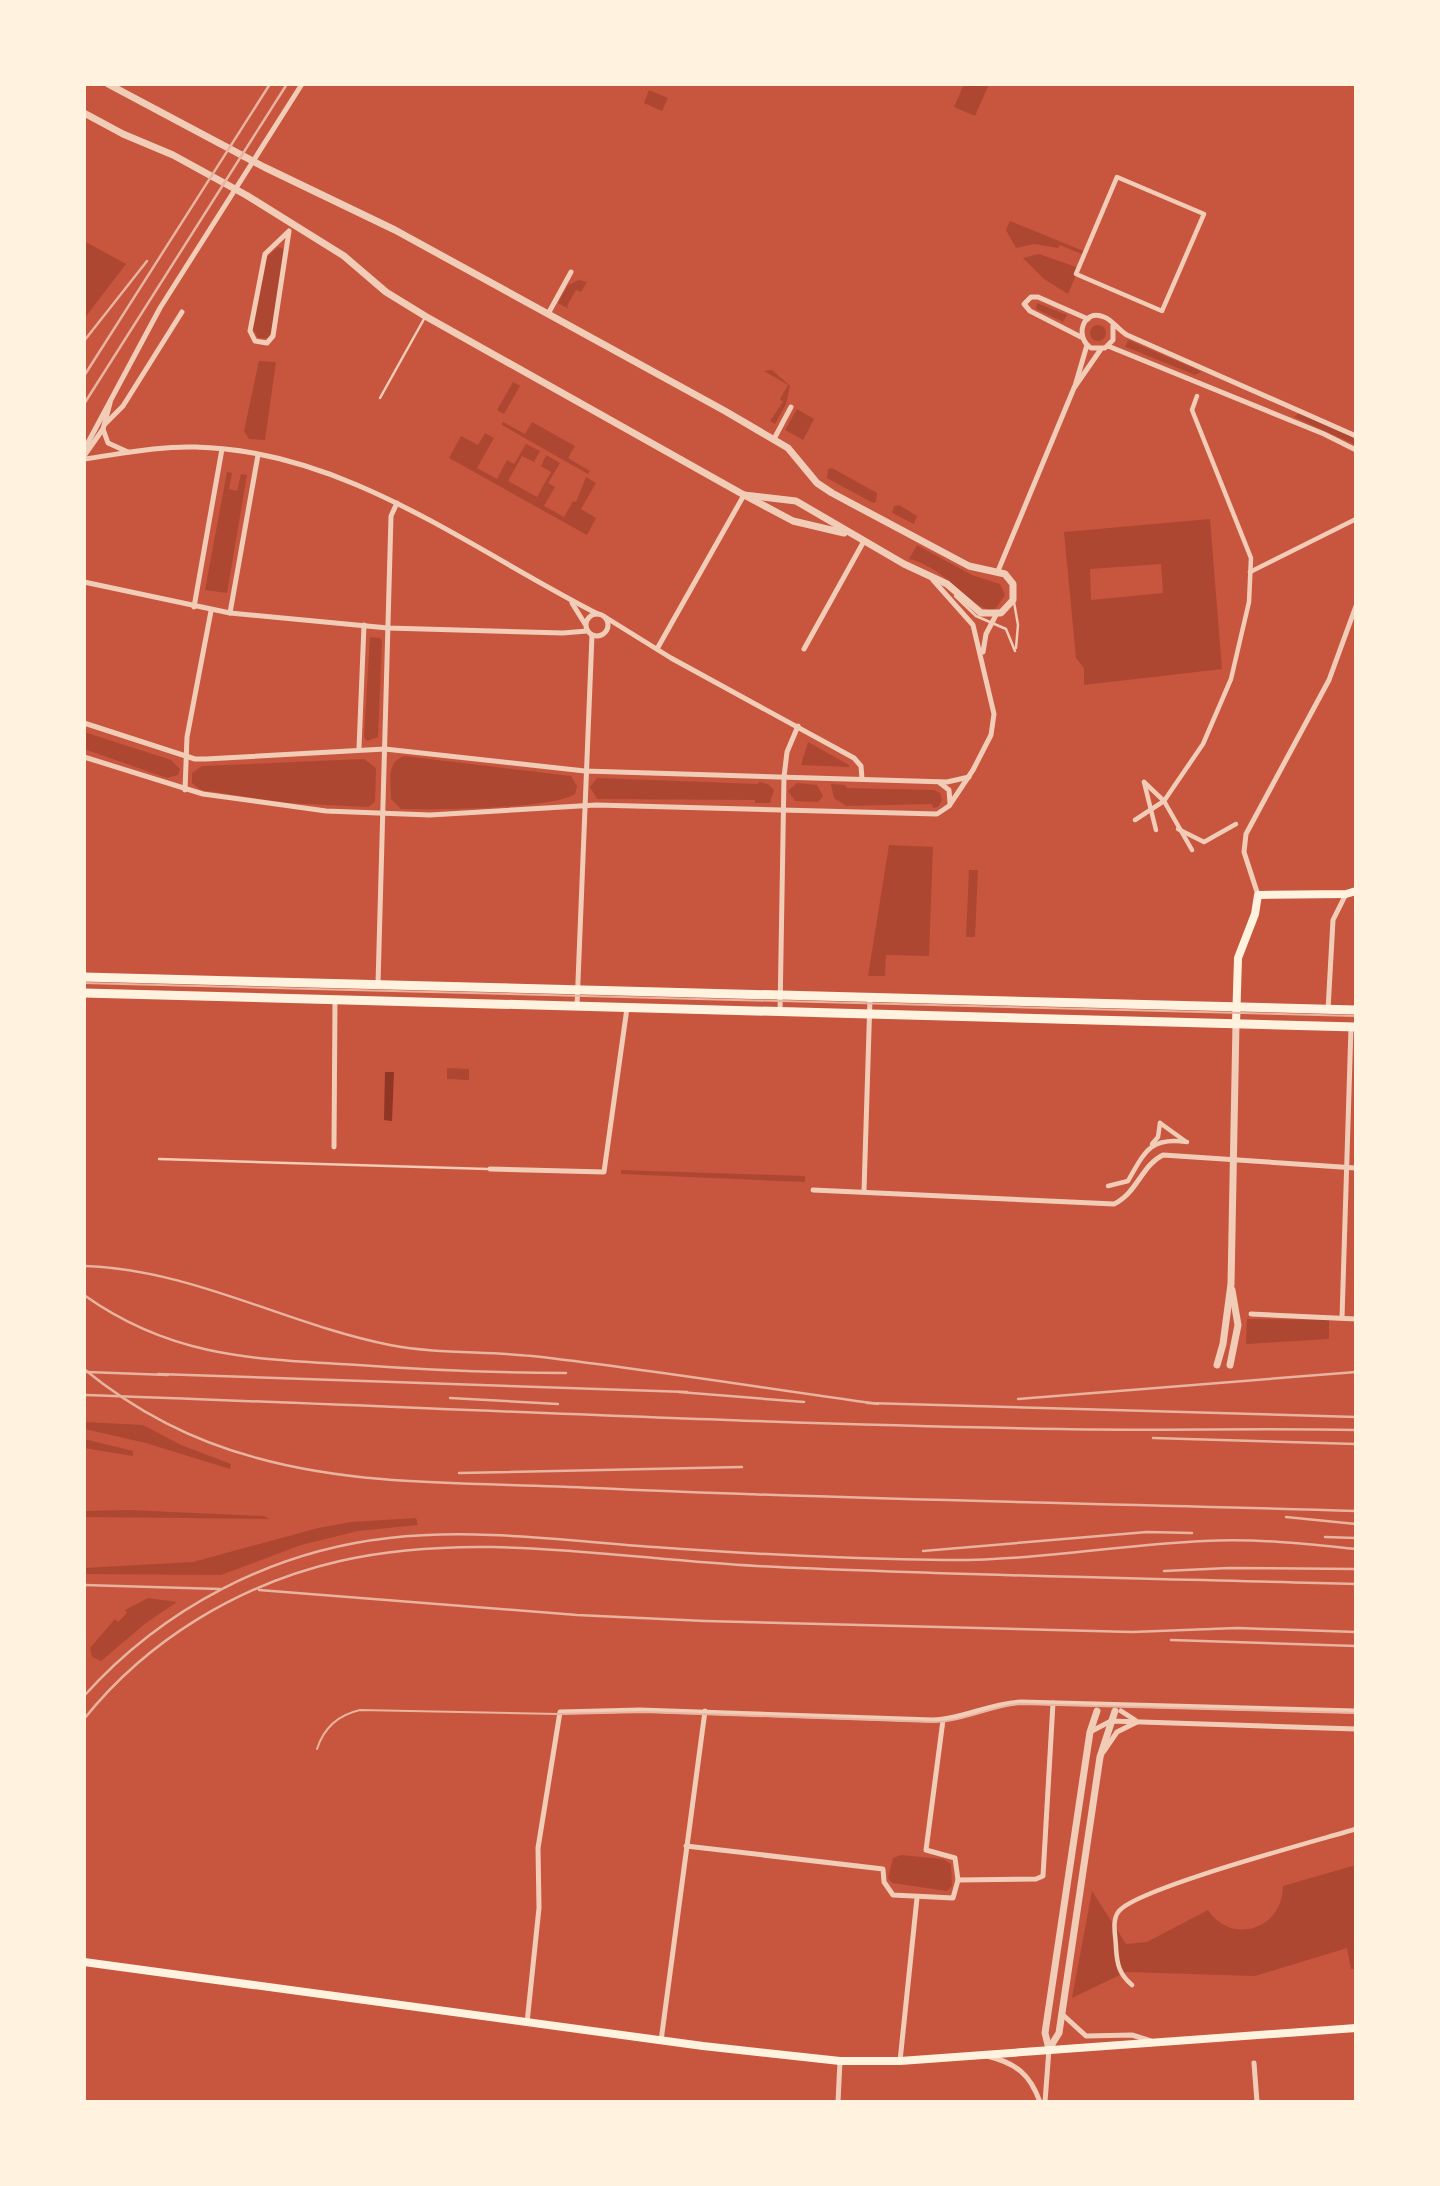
<svg xmlns="http://www.w3.org/2000/svg" width="1440" height="2186" font-family="Figtree,sans-serif">
  <style>
    .green { fill: #ae4732; fill-rule: evenodd }
    .water { fill: #8f3625 }
    .lines { fill: none; stroke-linecap: round; stroke-linejoin: round }
    .service { stroke: #f1ccb7; stroke-width: 2.5 }
    .pedestrian { stroke: #f1ccb7; stroke-width: 4.5 }
    .minor { stroke: #f1ccb7; stroke-width: 5 }
    .tertiary { stroke: #f1ccb7; stroke-width: 7 }
    .secondary { stroke: #fff3e0; stroke-width: 8 }
    .primary { stroke: #fff3e0; stroke-width: 9 }
    .tram { stroke: #e9b49f; stroke-width: 2 }
    .rail { stroke: #e9b49f; stroke-width: 2.5 }
  </style>
  <rect width="100%" height="100%" fill="#c8553d"/>
  <g class="green">
    <polygon points="964,84 989,84 975,116 954,107"/>
    <polygon points="649,90 668,98 662,111 644,103"/>
    <polygon points="1010,221 1086,252 1084,255 1060,245 1058,248 1034,244 1016,248 1006,230"/>
    <polygon points="84,241 126,264 84,319"/>
    <polygon points="278,247 284,249 272,331 268,338 258,338 253,329 267,257"/>
    <polygon points="1039,254 1079,268 1068,294 1044,279 1023,258"/>
    <polygon points="579,280 587,282 581,292 576,290 567,306 569,309 558,303 568,285"/>
    <polygon points="1037,303 1067,315 1063,322 1036,309"/>
    <circle cx="1098" cy="333" r="8"/>
    <polygon points="1128,340 1200,371 1201,372 1195,375 1131,349 1125,347"/>
    <polygon points="259,361 276,362 265,440 249,439 244,431"/>
    <polygon points="772,370 790,386 786,404 775,424 770,421 783,402 780,399 788,385 764,371"/>
    <polygon points="513,382 520,386 504,414 497,410"/>
    <polygon points="797,409 814,419 803,440 785,430"/>
    <polygon points="1299,413 1356,439 1356,445 1294,417"/>
    <polygon points="503,422 525,434 532,422 575,446 568,458 590,471 588,474 502,425"/>
    <polygon points="485,433 494,438 477,468 497,479 507,460 514,464 526,444 540,451 534,462 522,456 508,481 537,497 551,472 541,466 546,455 560,463 548,483 555,487 544,506 564,517 573,501 576,502 586,477 596,483 581,509 596,518 587,535 449,458 461,436 478,445"/>
    <polygon points="832,468 877,493 876,502 873,503 827,478 828,469"/>
    <polygon points="227,472 232,473 229,489 237,491 241,474 247,475 227,593 205,590"/>
    <polygon points="899,505 917,516 914,524 892,513 894,506"/>
    <path d="M1210,519L1222,669L1084,685V668L1076,658L1064,532ZM1161,564L1163,593L1091,600L1090,569Z"/>
    <path d="M917,545L972,575L1000,584L1005,595L994,611C968,608 948,568 909,559Z"/>
    <polygon points="370,637 380,638 382,641 378,737 367,741 364,737"/>
    <polygon points="84,732 171,760 180,769 178,775 167,778 84,749"/>
    <polygon points="808,742 849,765 849,767 801,765"/>
    <path d="M404,756L571,776L577,786L575,794C552,809 434,810 401,809L391,799C391,782 386,762 404,756Z"/>
    <polygon points="364,759 376,768 375,802 368,807 287,803 201,790 192,783 192,773 202,766"/>
    <polygon points="597,778 758,784 759,782 768,784 774,790 770,803 755,803 755,800 597,799 590,787"/>
    <polygon points="797,783 817,785 823,796 818,802 795,801 788,791"/>
    <polygon points="831,784 845,785 847,788 934,790 940,793 942,800 938,807 933,808 932,804 846,806 834,798"/>
    <polygon points="889,845 933,847 929,956 886,955 885,976 868,976"/>
    <polygon points="969,870 978,870 975,937 966,937"/>
    <polygon points="447,1068 469,1069 469,1080 447,1079"/>
    <polygon points="621,1170 805,1176 805,1182 621,1174"/>
    <polygon points="1247,1319 1329,1320 1329,1339 1246,1344"/>
    <polygon points="84,1422 143,1425 181,1445 231,1464 230,1469 146,1443 84,1429"/>
    <polygon points="84,1439 133,1451 133,1456 84,1448"/>
    <polygon points="128,1510 264,1516 269,1519 84,1517 84,1511"/>
    <polygon points="416,1518 418,1525 358,1531 301,1545 221,1575 84,1574 84,1568 193,1562 318,1528 351,1522"/>
    <polygon points="148,1598 177,1602 146,1623 101,1661 92,1657 90,1648 115,1619 118,1622 127,1613 125,1610"/>
    <polygon points="901,1855 943,1859 951,1864 952,1886 947,1891 892,1883 888,1878 893,1858"/>
    <path d="M1356,1865V1969H1351L1347,1948L1255,1976L1126,1972L1072,1998L1092,1891L1126,1944L1147,1942L1208,1910C1232,1946 1283,1929 1283,1886Z"/>
  </g>
  <polygon class="water" points="385,1072 394,1072 392,1121 384,1120"/>
  <g class="lines">
    <g class="service">
      <polyline points="380,398 424,319"/>
      <polyline points="955,596 976,616 1006,629 1015,651"/>
      <polyline points="1014,602 1018,625 1016,648"/>
      <polyline points="159,1159 488,1169"/>
    </g>
    <g class="pedestrian">
      <polygon points="1117,177 1204,214 1162,311 1076,274"/>
      <polyline points="1250,572 1356,519"/>
      <polyline points="1144,782 1164,801 1192,850"/>
      <polyline points="1144,782 1156,830"/>
      <polyline points="1135,820 1164,801 1203,744 1231,679 1249,602 1251,558 1192,410 1197,396"/>
      <polyline points="1178,829 1204,842 1236,824"/>
      <polyline points="1160,1123 1185,1141"/>
      <polyline points="1152,1144 1158,1137 1160,1123"/>
      <path d="M1108,1186L1128,1181C1145,1151 1150,1137 1187,1142"/>
      <path d="M1132,1985C1119,1974 1117,1964 1116,1948C1116,1937 1111,1920 1119,1911C1138,1888 1316,1841 1356,1829"/>
    </g>
    <g class="minor">
      <polygon points="289,231 273,336 267,343 255,341 250,331 265,254"/>
      <polyline points="548,314 571,272"/>
      <path d="M1113,325V340L1105,348H1091C1074,337 1083,308 1104,317C1113,320 1118,330 1127,335L1356,436"/>
      <polyline points="1081,337 1030,311 1024,304 1031,297 1038,297 1088,319"/>
      <polyline points="1108,346 1324,434 1356,450"/>
      <polyline points="1075,386 1087,345"/>
      <polyline points="105,424 123,406 182,312"/>
      <polyline points="103,429 108,443 128,452"/>
      <polyline points="774,439 791,407"/>
      <polyline points="84,450 160,308 302,84"/>
      <polyline points="84,456 103,429 110,403"/>
      <path d="M84,459C121,454 158,446 195,447C345,450 470,549 598,614"/>
      <polyline points="998,571 1074,388 1101,349"/>
      <polyline points="84,582 230,613 388,628 563,633 587,631"/>
      <polyline points="572,603 585,624"/>
      <polyline points="194,607 222,449"/>
      <polyline points="230,613 258,455"/>
      <circle cx="597" cy="625" r="11"/>
      <polyline points="605,617 671,658 854,758 861,766 862,779"/>
      <polyline points="657,649 744,495"/>
      <polyline points="804,649 864,541"/>
      <polyline points="983,652 986,634 996,615"/>
      <polyline points="84,723 195,759 206,759 385,749 585,771 947,782 969,777"/>
      <polyline points="359,748 364,625"/>
      <polyline points="84,757 203,794 326,811 430,815 596,805 937,814 949,806 973,770 991,735 994,714 973,625 933,580"/>
      <polyline points="940,783 949,790 950,803"/>
      <polyline points="185,790 187,737 211,611"/>
      <polyline points="1258,895 1244,852 1246,834 1329,680 1356,606"/>
      <polyline points="378,984 391,516 397,503"/>
      <polyline points="577,1006 592,635"/>
      <polyline points="1328,1010 1333,920 1346,894"/>
      <polyline points="780,1012 784,777 787,752 798,726"/>
      <polyline points="334,1147 335,1000"/>
      <polyline points="490,1169 604,1172 627,1008"/>
      <path d="M813,1190L1114,1204C1137,1193 1142,1165 1163,1155L1356,1168"/>
      <polyline points="864,1191 870,998"/>
      <polyline points="1251,1314 1356,1319"/>
      <polyline points="1342,1318 1351,1027"/>
      <polyline points="1121,1711 1135,1720"/>
      <polyline points="1090,1732 1111,1721 1356,1729"/>
      <polyline points="1104,1751 1117,1732 1137,1722"/>
      <polyline points="686,1846 883,1869 884,1882 893,1895 953,1898 958,1880 955,1858 926,1850 943,1720"/>
      <polyline points="958,1880 1036,1879 1043,1876 1053,1703"/>
      <polyline points="1062,2014 1086,2036 1132,2035 1151,2041"/>
      <path d="M527,2023L539,1908L538,1848L560,1712L640,1710L933,1720C964,1719 990,1703 1021,1702L1356,1711"/>
      <polyline points="661,2041 705,1711"/>
      <path d="M987,2056C1016,2063 1030,2074 1040,2102"/>
      <polyline points="900,2061 917,1898"/>
      <polyline points="1254,2063 1257,2102"/>
      <polyline points="838,2102 840,2061"/>
      <polyline points="1045,2102 1049,2049"/>
    </g>
    <g class="tertiary">
      <polyline points="108,84 264,167 395,230 725,411 788,448 817,483 832,493 969,566 1005,574 1013,584 1013,600 1001,613 981,613 947,584 904,564 796,501 744,495"/>
      <polyline points="84,113 123,134 173,155 246,195 344,256 386,292 425,316 744,495 793,521 844,533"/>
      <polyline points="1217,1365 1223,1344 1231,1284 1236,1024"/>
      <polyline points="1230,1365 1238,1325 1232,1290"/>
      <polyline points="1049,2049 1059,2033 1100,1757 1115,1711"/>
      <polyline points="1049,2049 1045,2033 1090,1732 1097,1711"/>
    </g>
    <g class="secondary">
      <polyline points="1236,1024 1238,958 1255,914 1258,895 1346,894 1356,891"/>
      <polyline points="84,1962 703,2046 840,2061 900,2061 1356,2028"/>
    </g>
    <g class="primary">
      <polyline points="84,977 1356,1010"/>
      <polyline points="84,993 1356,1027"/>
    </g>
    <g class="tram">
      <polyline points="84,983 1356,1016"/>
      <path d="M317,1749C324,1727 338,1715 360,1710L559,1714L644,1712L933,1722C964,1722 991,1706 1021,1704L1356,1713"/>
    </g>
    <g class="rail">
      <polyline points="84,341 147,261"/>
      <polyline points="84,376 270,84"/>
      <polyline points="84,404 287,84"/>
      <path d="M84,1266C191,1269 285,1324 390,1345C437,1354 484,1351 532,1356C647,1369 762,1388 878,1404"/>
      <path d="M84,1295C172,1358 255,1359 358,1365C427,1370 497,1373 566,1373"/>
      <path d="M84,1369C135,1411 193,1441 257,1458C365,1488 482,1482 594,1488C848,1500 1102,1503 1356,1511"/>
      <polyline points="87,1372 168,1375"/>
      <polyline points="158,1374 687,1392"/>
      <polyline points="679,1392 804,1402"/>
      <path d="M84,1395C410,1406 736,1424 1062,1429C1160,1431 1258,1428 1356,1430"/>
      <polyline points="450,1398 558,1404"/>
      <polyline points="1018,1399 1356,1372"/>
      <polyline points="867,1403 1356,1417"/>
      <polyline points="1153,1438 1356,1444"/>
      <polyline points="459,1473 742,1467"/>
      <polyline points="1286,1517 1356,1524"/>
      <polyline points="1325,1537 1356,1538"/>
      <polyline points="923,1551 1147,1532 1192,1533"/>
      <polyline points="1164,1571 1229,1568 1356,1569"/>
      <polyline points="84,1585 220,1589"/>
      <polyline points="259,1590 577,1615 705,1621 1132,1632 1237,1628 1356,1632"/>
      <polyline points="1171,1640 1356,1646"/>
      <path d="M84,1696C163,1608 272,1551 389,1538C477,1528 567,1541 654,1547C751,1554 848,1559 946,1560C1032,1561 1118,1545 1204,1541C1254,1538 1306,1544 1356,1549"/>
      <path d="M84,1719C148,1639 240,1584 340,1561C476,1530 620,1559 757,1566C957,1576 1156,1578 1356,1584"/>
    </g>
  </g>
  <rect width="1440" height="2186" fill="none" stroke="#fff3e0" stroke-width="172"/>
</svg>
